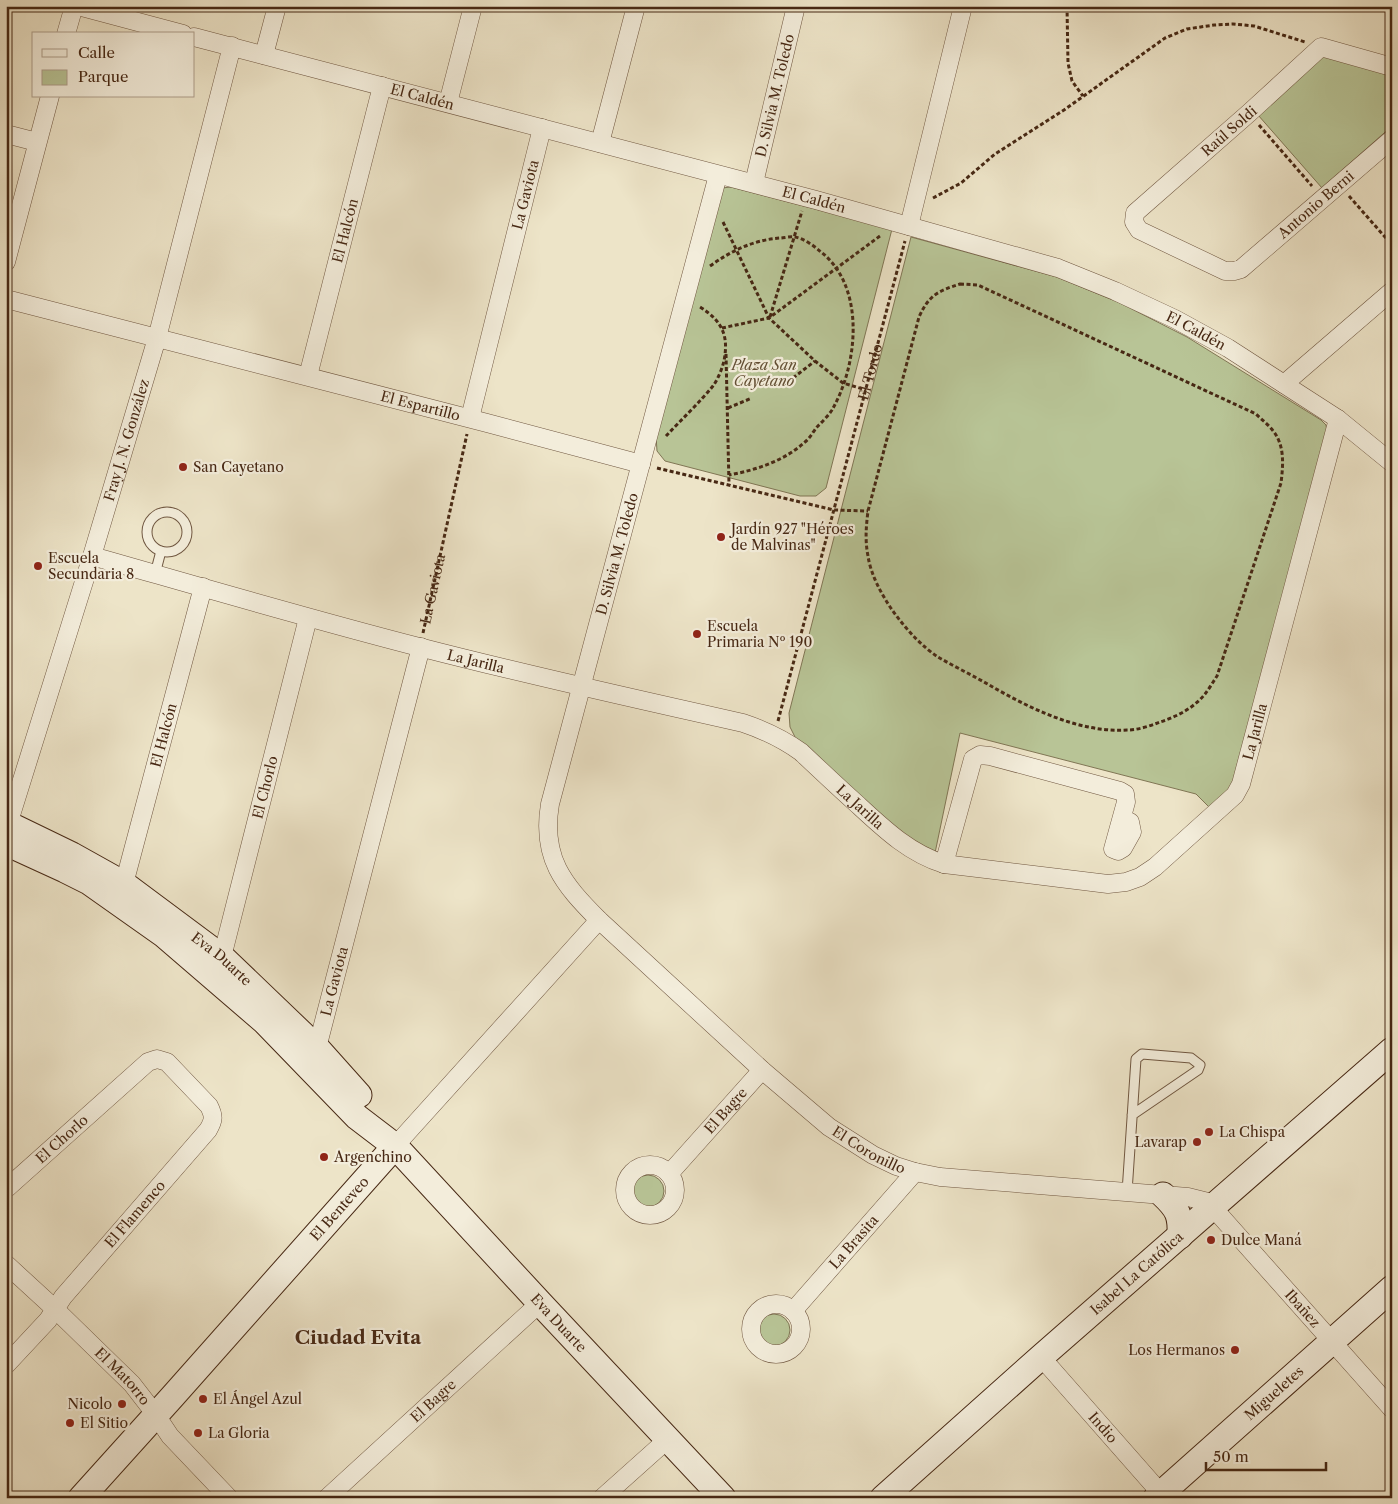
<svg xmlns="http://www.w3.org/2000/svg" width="1398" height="1504" font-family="'Libre Caslon Text',serif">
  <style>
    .green { fill: #b8c496; stroke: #807655 }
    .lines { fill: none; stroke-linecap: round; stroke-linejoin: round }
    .lane-casing { stroke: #705741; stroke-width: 11 }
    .street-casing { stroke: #705741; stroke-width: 19 }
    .secondary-casing { stroke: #472814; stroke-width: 27 }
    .path { stroke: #472814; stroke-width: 3; stroke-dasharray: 4 2.5; stroke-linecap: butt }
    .lane { stroke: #f3eddb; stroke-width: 9 }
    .street { stroke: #f3eddb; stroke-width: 18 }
    .secondary { stroke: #f3eddb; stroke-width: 25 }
    .poi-dot { fill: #8f2418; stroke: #f3eddb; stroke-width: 2 }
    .labels { text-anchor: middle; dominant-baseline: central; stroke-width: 4.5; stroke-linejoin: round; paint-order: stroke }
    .street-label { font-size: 14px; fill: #472814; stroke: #f3eddb }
    .park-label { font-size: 14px; font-style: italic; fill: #634f34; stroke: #f3eddb }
    .poi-label { font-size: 14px; fill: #472814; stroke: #f3eddb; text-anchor: start }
    .district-label { font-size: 19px; font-weight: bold; fill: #472814; stroke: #f3eddb }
  </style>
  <rect width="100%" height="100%" fill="#ede4c8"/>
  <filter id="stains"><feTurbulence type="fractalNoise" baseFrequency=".004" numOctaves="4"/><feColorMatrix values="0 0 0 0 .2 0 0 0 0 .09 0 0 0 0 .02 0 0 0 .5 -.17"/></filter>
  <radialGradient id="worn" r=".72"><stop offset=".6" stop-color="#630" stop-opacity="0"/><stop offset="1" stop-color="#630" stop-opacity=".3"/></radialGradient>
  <g class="green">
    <polygon points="1326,55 1392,70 1392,126 1322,188 1258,115 1322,57"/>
    <polygon points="731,187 892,229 826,488 816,496 800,496 665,461 657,451 656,436 722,188"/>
    <polygon points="911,237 1057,277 1120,303 1187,337 1321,420 1326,425 1327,432 1236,779 1212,810 1196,794 960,733 935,853 901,835 796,739 790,727 789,713"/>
    <circle cx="648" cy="1191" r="16"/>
    <circle cx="774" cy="1330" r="16"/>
  </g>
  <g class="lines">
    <g class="lane-casing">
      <g id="lane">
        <circle cx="167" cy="532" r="20"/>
        <polyline points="155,574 161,551"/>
        <polyline points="1127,1192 1136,1059 1142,1054 1191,1058 1200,1065 1198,1070 1132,1115"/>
      </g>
    </g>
    <g class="street-casing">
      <g id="street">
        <polyline points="78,6 183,34"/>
        <polyline points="66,34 74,6"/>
        <path id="s3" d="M194,37L816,200L1058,268L1115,291L1175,319L1228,348L1338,419L1392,463"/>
        <polyline points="264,55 277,6"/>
        <path id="s4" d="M1392,67L1321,47L1249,113L1135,213L1134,222L1139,230L1225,271H1234L1241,269L1392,139"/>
        <polyline points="448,103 473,6"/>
        <polyline points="6,134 37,142"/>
        <polyline points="600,143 636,6"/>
        <path id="s5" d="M718,175L550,804C541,858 563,884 599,920L762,1070L829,1127L873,1155L896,1166L915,1172L940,1177L1188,1197L1208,1202L1392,1409"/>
        <path id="s6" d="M754,183L796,6"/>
        <polyline points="909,226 963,6"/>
        <polyline points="6,262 50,96"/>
        <path id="s7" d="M6,299L487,423L641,464"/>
        <path id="s8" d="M308,376L382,86"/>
        <polyline points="1284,384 1392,291"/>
        <path id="s9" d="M470,418L542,128"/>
        <path id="s10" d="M92,556C201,587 310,619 419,647C527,675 635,699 743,723C764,730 783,739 801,752C819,769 838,787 857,804C884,829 909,853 944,864L1108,884L1126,882L1140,877L1155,867L1235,795L1241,784L1338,419"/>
        <path id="s11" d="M6,831L92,556L157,338L232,46"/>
        <polyline points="944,864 973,759 980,755 990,756 1120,791 1125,794 1126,802 1113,849 1118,851 1123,848 1132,832 1130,822 1122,818"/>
        <path id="s12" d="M124,884L203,587"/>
        <path id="s13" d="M222,957L308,618"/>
        <path id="s14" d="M317,1048L421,647"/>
        <polyline points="395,1146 599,920"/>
        <circle cx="650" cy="1190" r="25"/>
        <path id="s15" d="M669,1174L762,1070"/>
        <path id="s16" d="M6,1189L148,1062L157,1059L167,1062L209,1106C214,1116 214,1120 208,1130L63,1297L48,1320L6,1365"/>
        <path id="s17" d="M6,1264L55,1309L132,1384L156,1415L170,1436L229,1498"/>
        <circle cx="776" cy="1329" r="25"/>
        <path id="s18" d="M793,1311L915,1172"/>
        <path id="s19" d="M1041,1357L1165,1498"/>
        <path id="s20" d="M327,1498L540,1303"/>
        <polyline points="602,1498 668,1439"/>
      </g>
    </g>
    <g class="secondary-casing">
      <g id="secondary">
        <path id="s21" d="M6,823L72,855L124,884L222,957L317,1048L359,1095"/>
        <path id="s22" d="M6,843L65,870L89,882L164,935L265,1022L357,1117L395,1146L540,1303L723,1498"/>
        <path d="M1163,1195C1178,1209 1181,1216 1180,1236"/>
        <path id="s23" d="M81,1498L173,1396L395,1146"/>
        <path id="s24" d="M883,1498L1041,1357L1392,1050"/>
        <path id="s25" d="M1156,1498L1392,1288"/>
      </g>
    </g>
    <g class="path">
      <polyline points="1067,6 1068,63 1072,81 1083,96"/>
      <polyline points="1259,125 1312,186"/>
      <polyline points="1349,196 1392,245"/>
      <polyline points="933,198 961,183 995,154 1064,110 1165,38 1187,29 1214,25 1233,24 1254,26 1305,42"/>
      <polyline points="723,222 769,318 815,361 843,383 866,390"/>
      <path d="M710,266C731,251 753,240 780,238C784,238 790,236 795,237C805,239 814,246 821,252C866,287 858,365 832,410C828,416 822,422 817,427C813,432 810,438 805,442C784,461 756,470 729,475"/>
      <path d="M960,284L978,285L1256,414C1262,420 1269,425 1274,432C1285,447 1283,466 1281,483L1217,676C1213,682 1209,689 1205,694C1194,708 1176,717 1160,722C1150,726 1138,730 1127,730C1080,733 1031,709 991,686C974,676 955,667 938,657C909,638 873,591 868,556C865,541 866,527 868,511L919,317C929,295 938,291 960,284Z"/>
      <polyline points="770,317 802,211"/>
      <polyline points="722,328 769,318 880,236"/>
      <polyline points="726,354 729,485"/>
      <polyline points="793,378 815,361"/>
      <polyline points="728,408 752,398"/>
      <path d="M666,436C681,420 700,402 713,386C718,379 722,369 724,361C729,335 722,321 700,307"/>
      <polyline points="657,468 834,510 868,511"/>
      <path id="s1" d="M423,633L467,434"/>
      <path id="s2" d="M778,721L905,241"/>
    </g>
    <use href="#lane" class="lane"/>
    <use href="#street" class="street"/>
    <use href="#secondary" class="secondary"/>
  </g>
  <g class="poi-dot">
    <circle cx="183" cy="467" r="5"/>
    <circle cx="721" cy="537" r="5"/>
    <circle cx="38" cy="566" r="5"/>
    <circle cx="697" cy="634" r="5"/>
    <circle cx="1209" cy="1132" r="5"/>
    <circle cx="1197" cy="1142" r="5"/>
    <circle cx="324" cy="1157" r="5"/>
    <circle cx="1211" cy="1240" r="5"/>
    <circle cx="1235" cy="1350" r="5"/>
    <circle cx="203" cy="1399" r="5"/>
    <circle cx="122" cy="1404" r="5"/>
    <circle cx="70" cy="1423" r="5"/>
    <circle cx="198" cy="1433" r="5"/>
  </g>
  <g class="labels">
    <g class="street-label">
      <text stroke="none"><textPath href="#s6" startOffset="90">D. Silvia M. Toledo</textPath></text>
      <text stroke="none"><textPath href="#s3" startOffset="236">El Caldén</textPath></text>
      <text transform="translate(1229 131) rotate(-41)">Raúl Soldi</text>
      <text stroke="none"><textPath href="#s9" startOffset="230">La Gaviota</textPath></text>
      <text stroke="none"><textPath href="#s3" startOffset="641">El Caldén</textPath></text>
      <text stroke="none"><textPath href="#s4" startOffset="552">Antonio Berni</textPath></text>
      <text stroke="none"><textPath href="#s8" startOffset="150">El Halcón</textPath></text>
      <text stroke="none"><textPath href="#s3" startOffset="1046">El Caldén</textPath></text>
      <text stroke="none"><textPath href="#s2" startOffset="361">El Tordo</textPath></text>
      <text stroke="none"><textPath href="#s7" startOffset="428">El Espartillo</textPath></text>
      <text stroke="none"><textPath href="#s11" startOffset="409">Fray J. N. González</textPath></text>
      <text transform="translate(617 554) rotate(-75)">D. Silvia M. Toledo</text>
      <text stroke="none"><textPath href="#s1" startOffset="45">La Gaviota</textPath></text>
      <text stroke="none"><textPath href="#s10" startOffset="398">La Jarilla</textPath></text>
      <text stroke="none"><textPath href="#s10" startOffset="1311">La Jarilla</textPath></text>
      <text stroke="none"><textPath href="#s12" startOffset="154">El Halcón</textPath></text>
      <text stroke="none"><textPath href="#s13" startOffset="175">El Chorlo</textPath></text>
      <text stroke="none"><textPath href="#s10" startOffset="818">La Jarilla</textPath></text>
      <text stroke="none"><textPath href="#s21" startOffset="256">Eva Duarte</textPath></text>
      <text stroke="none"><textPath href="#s14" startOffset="69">La Gaviota</textPath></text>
      <text stroke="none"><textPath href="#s15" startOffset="85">El Bagre</textPath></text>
      <text stroke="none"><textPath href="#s16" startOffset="75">El Chorlo</textPath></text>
      <text stroke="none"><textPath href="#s5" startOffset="1139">El Coronillo</textPath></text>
      <text stroke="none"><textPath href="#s23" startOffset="388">El Benteveo</textPath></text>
      <text transform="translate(135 1214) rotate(-49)">El Flamenco</text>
      <text stroke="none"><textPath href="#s18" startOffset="92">La Brasita</textPath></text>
      <text stroke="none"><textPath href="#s24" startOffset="339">Isabel La Católica</textPath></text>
      <text stroke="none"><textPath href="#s5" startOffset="1628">Ibañez</textPath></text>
      <text stroke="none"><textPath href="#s22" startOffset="738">Eva Duarte</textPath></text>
      <text stroke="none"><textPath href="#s17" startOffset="162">El Matorro</textPath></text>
      <text stroke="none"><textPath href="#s25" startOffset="158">Migueletes</textPath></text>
      <text stroke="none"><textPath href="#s20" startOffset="144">El Bagre</textPath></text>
      <text stroke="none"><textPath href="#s19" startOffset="94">Indio</textPath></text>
    </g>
    <g class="park-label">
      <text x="764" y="365">Plaza San<tspan x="764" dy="16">Cayetano</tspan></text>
    </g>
    <g class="poi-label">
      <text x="193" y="467">San Cayetano</text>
      <text x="731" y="529">Jardín 927 "Héroes<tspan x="731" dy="16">de Malvinas"</tspan></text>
      <text x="48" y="558">Escuela<tspan x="48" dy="16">Secundaria 8</tspan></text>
      <text x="707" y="626">Escuela<tspan x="707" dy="16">Primaria Nº 190</tspan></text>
      <text x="1219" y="1132">La Chispa</text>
      <text x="1187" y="1142" text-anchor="end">Lavarap</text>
      <text x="334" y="1157">Argenchino</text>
      <text x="1221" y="1240">Dulce Maná</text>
      <text x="1225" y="1350" text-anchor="end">Los Hermanos</text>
      <text x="213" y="1399">El Ángel Azul</text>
      <text x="112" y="1404" text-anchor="end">Nicolo</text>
      <text x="80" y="1423">El Sitio</text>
      <text x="208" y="1433">La Gloria</text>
    </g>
    <g class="district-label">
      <text x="358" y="1337">Ciudad Evita</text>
    </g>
  </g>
  <rect width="1398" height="1504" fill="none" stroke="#ede4c8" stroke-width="25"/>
  <rect x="8" y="8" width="1383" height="1489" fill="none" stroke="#472814" stroke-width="2.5"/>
  <rect x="12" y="12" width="1373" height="1479" fill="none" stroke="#472814"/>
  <rect x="32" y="32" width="162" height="65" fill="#f3eddb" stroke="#ae9e8b"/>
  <rect x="42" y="49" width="25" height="8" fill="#f3eddb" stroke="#ae9e8b"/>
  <text x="78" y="58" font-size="15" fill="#472814">Calle</text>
  <rect x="42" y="70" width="25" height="15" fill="#b8c496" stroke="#ae9e8b"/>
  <text x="78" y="82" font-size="15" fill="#472814">Parque</text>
  <path d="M1206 1462v8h120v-8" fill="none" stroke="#472814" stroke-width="2.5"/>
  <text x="1213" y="1462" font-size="15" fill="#472814" stroke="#f3eddb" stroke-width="4" paint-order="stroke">50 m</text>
  <rect width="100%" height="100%" filter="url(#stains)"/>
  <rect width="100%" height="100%" fill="url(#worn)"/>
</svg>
